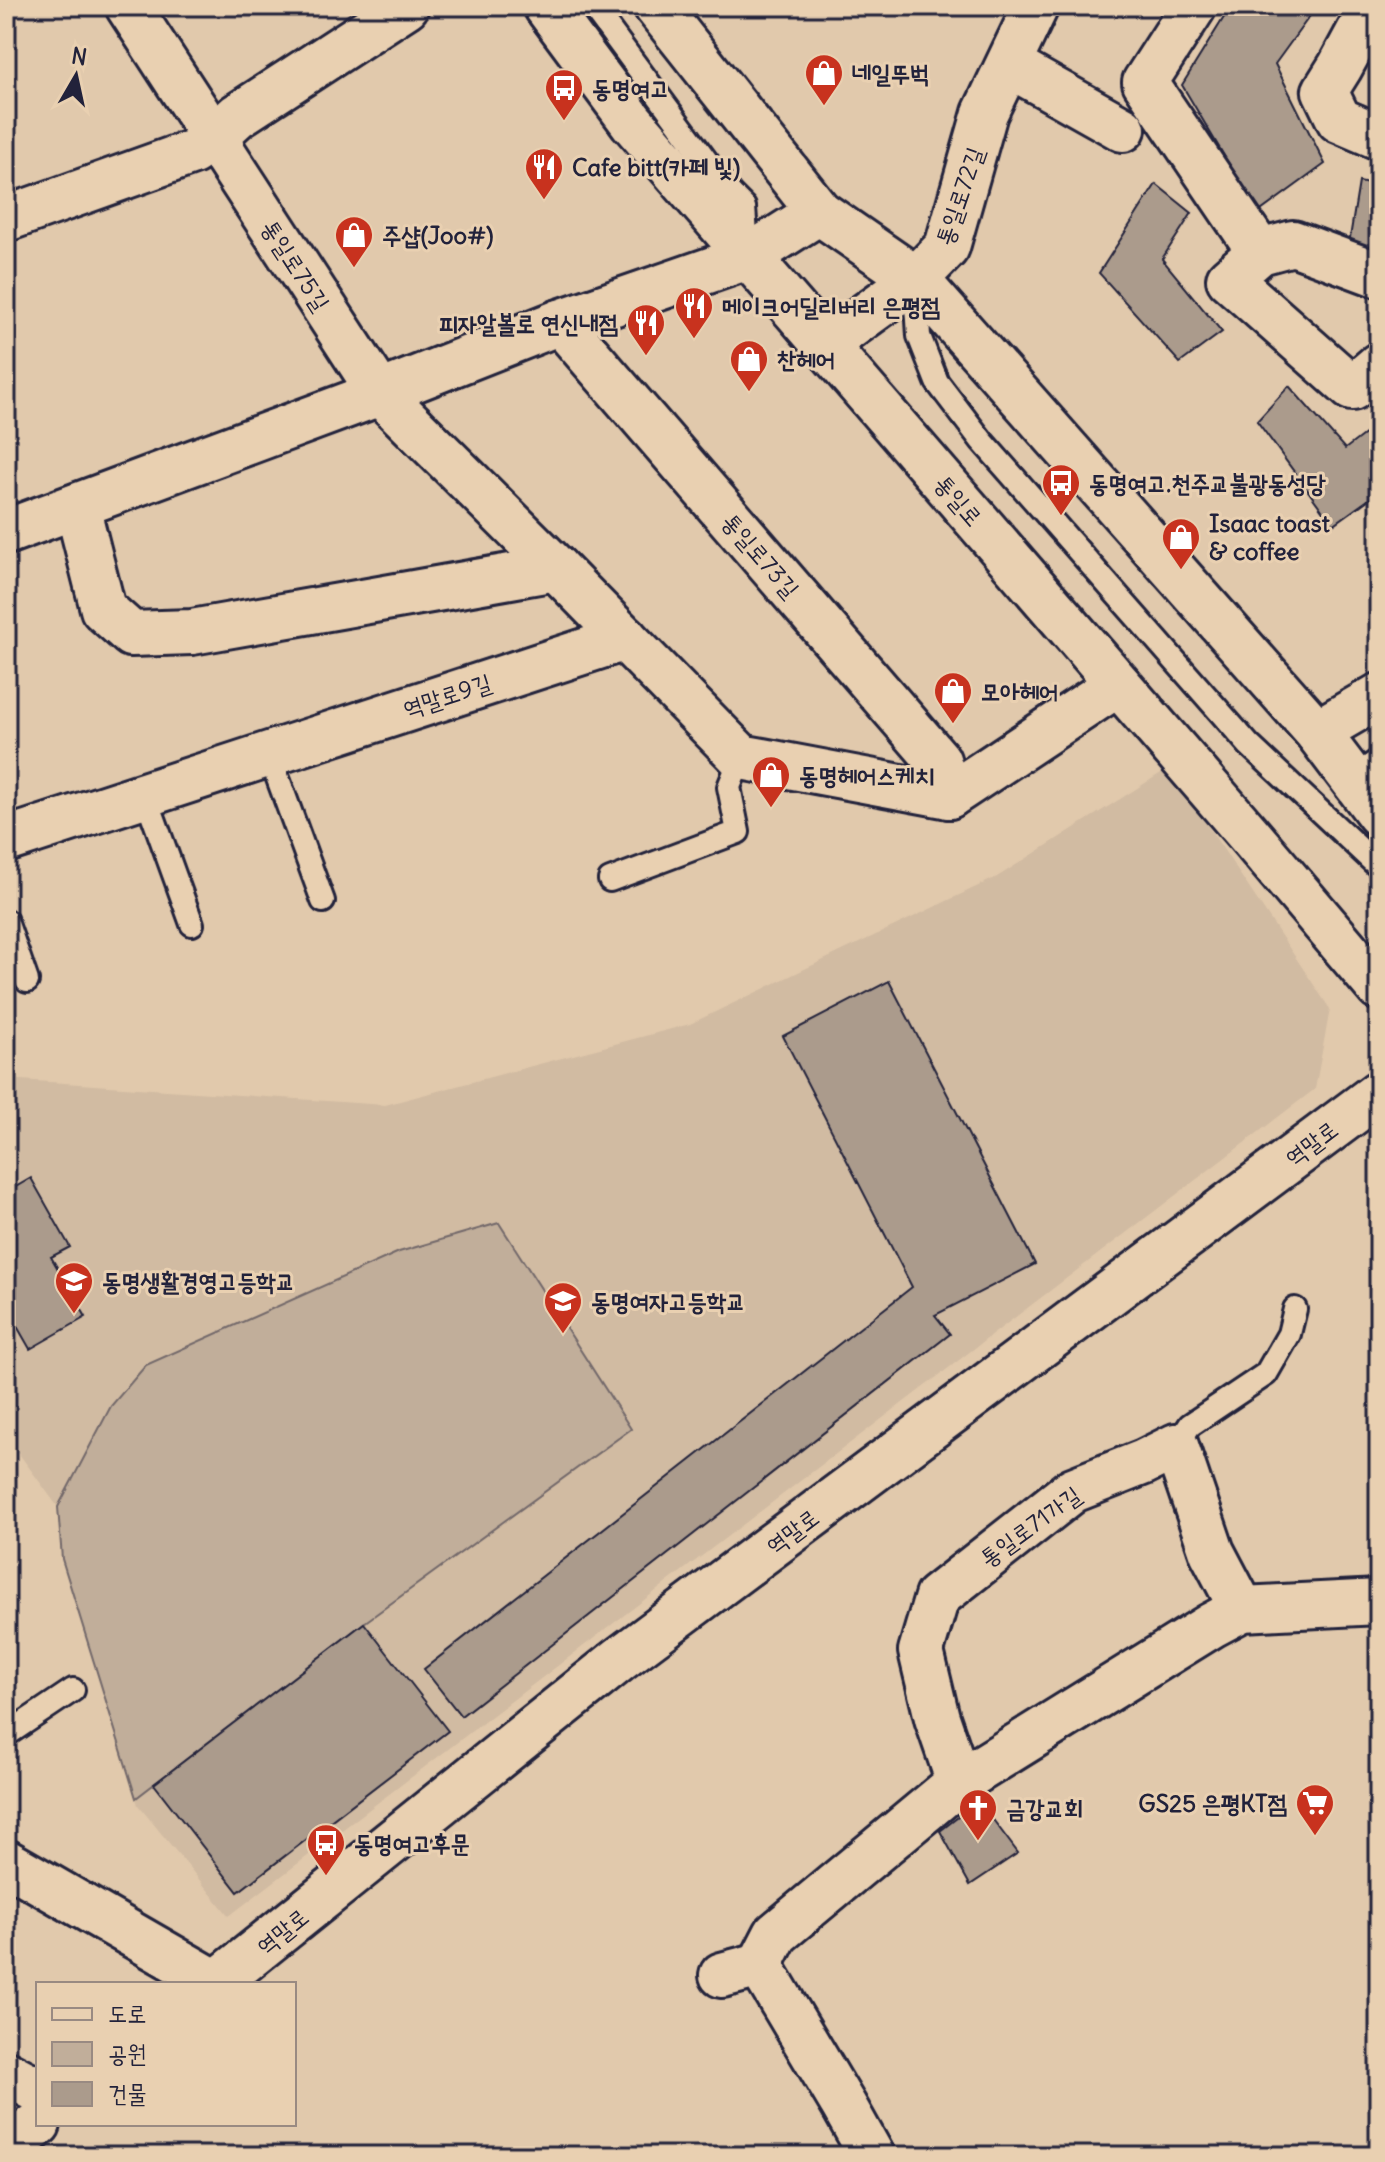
<svg xmlns="http://www.w3.org/2000/svg" width="1385" height="2162" font-family="Delius,'Poor Story',sans-serif">
  <style>
    .built { fill: #d1bba2 }
    .green { fill: #c1ae9a; stroke: #72686a; stroke-width: 2 }
    .building { fill: #ab9b8c; stroke: #22223b; stroke-width: 2 }
    .lines { fill: none; stroke-linecap: round; stroke-linejoin: round }
    .service-casing { stroke: #22223b; stroke-width: 28 }
    .minor-casing { stroke: #22223b; stroke-width: 50 }
    .tertiary-casing { stroke: #22223b; stroke-width: 50 }
    .primary-casing { stroke: #22223b; stroke-width: 50 }
    .service { stroke: #e9d0b1; stroke-width: 22 }
    .minor { stroke: #e9d0b1; stroke-width: 44 }
    .tertiary { stroke: #e9d0b1; stroke-width: 44 }
    .primary { stroke: #e9d0b1; stroke-width: 44 }
    .labels { text-anchor: middle; dominant-baseline: central; stroke-width: 6; stroke-linejoin: round; paint-order: stroke }
    .poi-label { font-size: 24px; font-weight: bold; fill: #22223b; stroke: #e9d0b1; text-anchor: start }
    .street-label { font-size: 24px; fill: #22223b; stroke: #e9d0b1 }
  </style>
  <rect width="100%" height="100%" fill="#e1c9ac"/>
  <filter id="ink" filterUnits="userSpaceOnUse"><feTurbulence type="fractalNoise" baseFrequency=".0125" numOctaves="2"/><feDisplacementMap in="SourceGraphic" scale="16" xChannelSelector="R" yChannelSelector="G"/><feConvolveMatrix kernelMatrix="1 2 1 2 8 2 1 2 1" color-interpolation-filters="sRGB"/></filter>
  <g filter="url(#ink)">
    <polygon class="built" points="1169,768 1330,1009 1315,1089 229,1916 138,1805 62,1559 58,1507 6,1436 6,1079 385,1105 690,1024 997,877"/>
    <polygon class="green" points="499,1223 631,1429 364,1623 136,1798 62,1559 58,1507 111,1406 146,1365 399,1252"/>
    <g class="building">
      <polygon points="1231,6 1317,6 1275,64 1325,164 1258,213 1182,85"/>
      <polygon points="1359,182 1379,186 1379,255 1348,250"/>
      <polygon points="1156,184 1192,213 1162,259 1222,332 1180,363 1099,273"/>
      <polygon points="1289,386 1345,449 1379,423 1379,492 1333,525 1257,421"/>
      <polygon points="889,981 1035,1264 935,1315 950,1334 461,1716 424,1669 912,1287 783,1036"/>
      <polygon points="6,1178 12,1189 31,1178 70,1247 51,1257 86,1317 30,1349 6,1307"/>
      <polygon points="364,1623 448,1731 238,1892 154,1784"/>
      <polygon points="979,1801 1018,1853 970,1885 940,1831"/>
    </g>
    <g class="lines">
      <g class="service-casing">
        <g id="service">
          <polyline points="592,6 731,194 744,207 747,250"/>
          <polyline points="916,288 919,336 937,382 982,441 1249,745 1379,867"/>
          <polyline points="269,754 323,901"/>
          <polyline points="1351,779 1379,760"/>
          <polyline points="145,794 192,924"/>
          <polyline points="610,880 738,832 729,787 741,757"/>
          <polyline points="6,921 27,981"/>
          <polyline points="1176,1446 1190,1425 1266,1374 1289,1334 1295,1309"/>
          <polyline points="6,1735 73,1690"/>
        </g>
      </g>
      <g class="minor-casing">
        <g id="minor">
          <polyline points="128,6 380,393 556,568 741,757 949,796 1118,684"/>
          <polyline points="1194,6 1145,82 1260,252"/>
          <polyline points="1373,6 1340,67 1325,91 1339,120 1379,137"/>
          <polyline points="1009,65 1123,129"/>
          <polyline points="6,219 193,152 213,138 237,116 406,6"/>
          <polyline points="1379,275 1293,243 1260,252 1229,279 1352,388 1379,365"/>
          <polyline points="560,322 938,760 949,796"/>
          <polyline points="826,344 916,279 947,247 985,113 1036,6"/>
          <polyline points="77,506 103,609 131,634 192,632 556,568"/>
          <polyline points="6,532 380,393 560,322 748,257 819,212"/>
          <polyline points="1317,732 1379,696"/>
          <polyline points="6,840 625,638"/>
          <polyline points="959,1782 937,1718 921,1651 937,1597 1073,1490 1144,1462 1176,1446 1212,1552 1242,1609"/>
          <polyline points="6,1862 216,1983"/>
          <polyline points="760,1965 776,1934 959,1782 1212,1625 1242,1609 1379,1602"/>
          <polyline points="722,1975 760,1965 844,2106 872,2156"/>
          <polyline points="6,2073 38,2090"/>
        </g>
      </g>
      <g class="tertiary-casing">
        <g id="tertiary">
          <polyline points="215,1984 620,1659 1379,1093"/>
          <polyline points="6,2150 38,2124"/>
        </g>
      </g>
      <g class="primary-casing">
        <g id="primary">
          <polyline points="546,6 632,122 1250,836 1379,988"/>
          <polyline points="656,6 819,212 916,279 1317,732 1379,814"/>
        </g>
      </g>
      <use href="#service" class="service"/>
      <use href="#minor" class="minor"/>
      <use href="#tertiary" class="tertiary"/>
      <use href="#primary" class="primary"/>
    </g>
  </g>
  <defs>
    <g id="shop-pin" transform="scale(2)"><path d="M0 17L-7.5 6A9.5 9.5 0 1 1 7.5 6Z" fill="#c8321e" stroke="#e9d0b1"/><path d="M-5-2.5h2.3a2.7 3.5 0 0 1 5.4 0H5L5.5 6h-11ZM-1.5-2.5h3a1.5 2.3 0 0 0-3 0Z" fill="#fff"/></g>
    <g id="bus-pin" transform="scale(2)"><path d="M0 17L-7.5 6A9.5 9.5 0 1 1 7.5 6Z" fill="#c8321e" stroke="#e9d0b1"/><path d="M-5-6H5V4H4V6H2V4H-2V6H-4V4H-5ZM-3.5-4V0h7V-4ZM-3.5 1.2v1.5H-2V1.2ZM2 1.2v1.5H3.5V1.2Z" fill="#fff"/></g>
    <g id="restaurant-pin" transform="scale(2)"><path d="M0 17L-7.5 6A9.5 9.5 0 1 1 7.5 6Z" fill="#c8321e" stroke="#e9d0b1"/><path d="M-5-6h1v4h1v-4h1v4h1v-4h1v5L-1.5 .5V6h-2V.5L-5-1ZM5-6V6H3V1.5H1.5Q1.5-4 5-6Z" fill="#fff"/></g>
    <g id="school-pin" transform="scale(2)"><path d="M0 17L-7.5 6A9.5 9.5 0 1 1 7.5 6Z" fill="#c8321e" stroke="#e9d0b1"/><path d="M0-5L7-2L0 1L-7-2ZM-4 1L0 2.5L4 1V4Q0 6-4 4Z" fill="#fff"/></g>
    <g id="supermarket-pin" transform="scale(2)"><path d="M0 17L-7.5 6A9.5 9.5 0 1 1 7.5 6Z" fill="#c8321e" stroke="#e9d0b1"/><path d="M-6-5.5h2.5l.6 2H6L4.5 2H-2.5L-4.4-4H-6ZM-1.5 3.2a1.3 1.3 0 1 0 .1 0ZM3 3.2a1.3 1.3 0 1 0 .1 0Z" fill="#fff"/></g>
    <g id="church-pin" transform="scale(2)"><path d="M0 17L-7.5 6A9.5 9.5 0 1 1 7.5 6Z" fill="#c8321e" stroke="#e9d0b1"/><path d="M-1.2-6h2.4v3.5h3.3v2.4h-3.3V6h-2.4V-.1h-3.3v-2.4h3.3Z" fill="#fff"/></g>
  </defs>
  <g fill-rule="evenodd">
    <use href="#shop-pin" x="824" y="73"/>
    <use href="#bus-pin" x="564" y="88"/>
    <use href="#restaurant-pin" x="544" y="167"/>
    <use href="#shop-pin" x="354" y="235"/>
    <use href="#restaurant-pin" x="694" y="306"/>
    <use href="#restaurant-pin" x="646" y="323"/>
    <use href="#shop-pin" x="749" y="359"/>
    <use href="#bus-pin" x="1061" y="483"/>
    <use href="#shop-pin" x="1181" y="537"/>
    <use href="#shop-pin" x="953" y="691"/>
    <use href="#shop-pin" x="771" y="775"/>
    <use href="#school-pin" x="74" y="1281"/>
    <use href="#school-pin" x="563" y="1301"/>
    <use href="#supermarket-pin" x="1315" y="1803"/>
    <use href="#church-pin" x="978" y="1808"/>
    <use href="#bus-pin" x="326" y="1843"/>
  </g>
  <g class="labels">
    <g class="poi-label">
      <text x="852" y="73">네일뚜벅</text>
      <text x="592" y="88">동명여고</text>
      <text x="572" y="167">Cafe bitt(카페 빛)</text>
      <text x="382" y="235">주샵(Joo#)</text>
      <text x="722" y="306">메이크어딜리버리 은평점</text>
      <text x="618" y="323" text-anchor="end">피자알볼로 연신내점</text>
      <text x="777" y="359">찬헤어</text>
      <text x="1089" y="483">동명여고.천주교불광동성당</text>
      <text x="1209" y="523">Isaac toast<tspan x="1209" dy="28">&amp; coffee</tspan></text>
      <text x="981" y="691">모아헤어</text>
      <text x="799" y="775">동명헤어스케치</text>
      <text x="102" y="1281">동명생활경영고등학교</text>
      <text x="591" y="1301">동명여자고등학교</text>
      <text x="1287" y="1803" text-anchor="end">GS25 은평KT점</text>
      <text x="1006" y="1808">금강교회</text>
      <text x="354" y="1843">동명여고후문</text>
    </g>
    <g class="street-label">
      <text transform="translate(959 196) rotate(-71)">통일로72길</text>
      <text transform="translate(296 265) rotate(57)">통일로75길</text>
      <text transform="translate(959 500) rotate(49)">통일로</text>
      <text transform="translate(761 555) rotate(49)">통일로73길</text>
      <text transform="translate(447 695) rotate(-18)">역말로9길</text>
      <text transform="translate(1311 1143) rotate(-37)">역말로</text>
      <text transform="translate(1030 1526) rotate(-36)">통일로71가길</text>
      <text transform="translate(792 1531) rotate(-37)">역말로</text>
      <text transform="translate(282 1931) rotate(-39)">역말로</text>
    </g>
  </g>
  <rect width="1385" height="2162" fill="none" stroke="#e9d0b1" stroke-width="32"/>
  <rect x="16" y="16" width="1353" height="2130" fill="none" stroke="#22223b" stroke-width="3" filter="url(#ink)"/>
  <rect x="36" y="1982" width="260" height="144" fill="#e9d0b1" stroke="#998a82" stroke-width="2"/>
  <rect x="52" y="2008" width="40" height="12" fill="#e9d0b1" stroke="#998a82" stroke-width="2"/>
  <text x="108" y="2022" font-size="24" fill="#22223b">도로</text>
  <rect x="52" y="2042" width="40" height="24" fill="#c1ae9a" stroke="#998a82" stroke-width="2"/>
  <text x="108" y="2062" font-size="24" fill="#22223b">공원</text>
  <rect x="52" y="2082" width="40" height="24" fill="#ab9b8c" stroke="#998a82" stroke-width="2"/>
  <text x="108" y="2102" font-size="24" fill="#22223b">건물</text>
  <g transform="translate(76 76) rotate(9)" stroke="#e9d0b1" stroke-width="6" paint-order="stroke">
  <path d="M0-6L14 30L0 20L-14 30Z" fill="#22223b"/>
  <text y="-12" font-size="22" font-weight="bold" text-anchor="middle" fill="#22223b">N</text>
  </g>
</svg>
